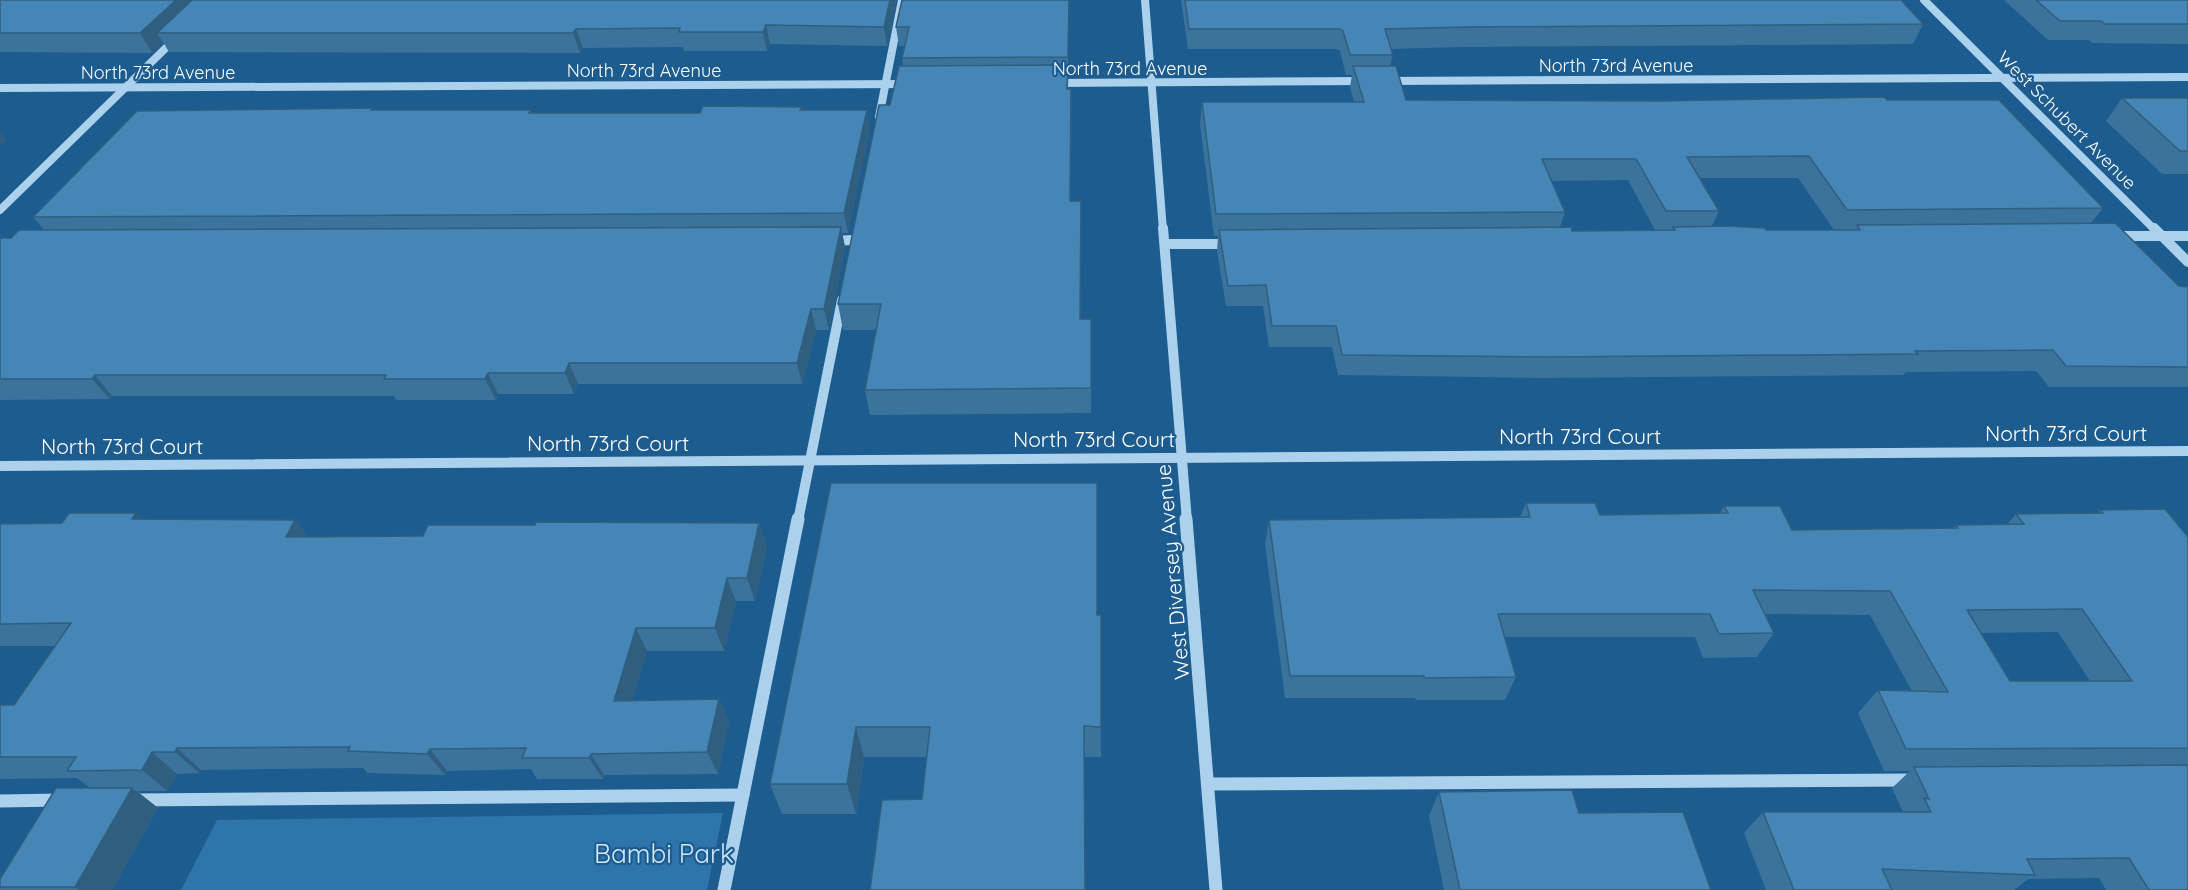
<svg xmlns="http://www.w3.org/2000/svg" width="2188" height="890" font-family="Quicksand,sans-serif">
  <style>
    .green { fill: #2d75aa }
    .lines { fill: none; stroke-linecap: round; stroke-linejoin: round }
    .minor-far2 { stroke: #acd1ed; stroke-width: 8 }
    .minor-far1 { stroke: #acd1ed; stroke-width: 10 }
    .minor { stroke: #acd1ed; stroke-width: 13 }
    .wall { fill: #3b739d; fill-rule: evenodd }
    .shaded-wall { fill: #305e7f }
    .building { fill: #4586b6; stroke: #305e7f; stroke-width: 1.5; fill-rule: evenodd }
    .labels { text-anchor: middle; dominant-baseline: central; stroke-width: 4.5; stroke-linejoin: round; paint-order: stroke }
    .far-street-label { font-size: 18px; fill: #fff; stroke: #1d5c8f }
    .street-label { font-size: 21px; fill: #fff; stroke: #1d5c8f }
    .near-park-label { font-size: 26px; fill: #d1e8fa; stroke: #1d5c8f }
  </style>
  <rect width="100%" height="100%" fill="#1d5c8f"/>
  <polygon class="green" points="723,813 707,890 181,890 217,820"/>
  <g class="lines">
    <g class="minor-far2">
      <polyline points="1145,0 1163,230"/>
      <polyline points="1924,0 2155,230"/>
      <polyline points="1386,81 2188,77"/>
      <polyline points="1053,83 1365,81"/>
      <polyline points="0,88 909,84"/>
      <polyline points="879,117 902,0"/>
      <polyline points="0,210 176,38"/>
    </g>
    <g class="minor-far1">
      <polyline points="1163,228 1187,521"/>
      <polyline points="2154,228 2188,262"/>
      <polyline points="2116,236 2188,236"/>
      <polyline points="830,241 854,240"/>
      <polyline points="1165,244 1230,244"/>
      <polyline points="0,466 2188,451"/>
      <polyline points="798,521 842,300"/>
    </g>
    <g class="minor">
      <polyline points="1186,519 1216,890"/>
      <polyline points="1208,784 1915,780"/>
      <polyline points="134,800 743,795"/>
      <polyline points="0,801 61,800"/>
      <polyline points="724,890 798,519"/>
    </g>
  </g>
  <g class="wall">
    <polygon points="0,0 896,0 887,46 770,44 767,51 684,51 683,47 583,48 580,53 169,52 163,42 152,53 0,52"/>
    <polygon points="1069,0 1068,89 1071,89 1072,113 1070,201 1081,319 1091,319 1091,413 870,415 865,390 876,330 843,330 838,304 890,105 903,66 902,58 904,46 899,46 896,27"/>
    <path d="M1181,0H1901L1923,24L1913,44L1463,47L1391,49L1393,55L1390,66L1406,100H1887L2103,208L2091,223L2179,286L2188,287V387H2049L2036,371L1906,372L1903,375L1541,378L1338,375L1332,347H1269L1263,306H1226L1217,251L1218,236H1214L1200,124L1202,102H1354L1350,87L1352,75H1346L1340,51L1336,49H1188ZM1700,178H1798L1834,230H1766L1712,226L1719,211ZM1628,180L1655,230L1572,231L1560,227L1565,212L1551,181Z"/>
    <polygon points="2004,0 2188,0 2188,44 2092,43 2089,40 2048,40"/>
    <polygon points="2122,98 2188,98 2188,174 2162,174 2106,121"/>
    <polygon points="802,107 802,110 867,110 870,129 848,233 842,233 845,247 829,330 816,330 802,384 578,384 574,394 498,394 496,400 396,400 394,396 112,396 110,399 0,400 0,238 11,238 44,230 33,217 373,110 532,113 700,113"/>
    <polygon points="831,483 1097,615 1101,615 1101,757 1084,757 922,799 926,757 864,757 856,814 782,814 770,784"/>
    <path d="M1526,503L1600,515L1720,513L1724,506L1792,530L1953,528L1956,525L2007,524L2016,514L2098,513L2100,510L2188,537V890H2106L2099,878L2028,879L2014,890H1766L1744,833L1763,812H1903L1892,788L1910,771H1884L1858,713L1878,690L1912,691L1870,615L1765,614L1774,633L1757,657L1703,658L1695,637H1505L1516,677L1505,700H1416L1415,698H1285L1265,544L1269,520L1520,517ZM2058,632L2090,681H2010L1981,633Z"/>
    <polygon points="141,519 295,520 308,537 423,536 535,525 759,523 767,547 755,601 736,601 724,651 647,651 632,701 719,699 729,721 718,774 604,775 603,779 537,779 531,769 447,771 445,775 367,773 363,768 201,770 199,773 177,774 167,791 137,791 158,808 112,890 0,890 0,879 90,788 77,778 0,779 0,705 14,705 55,646 0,646 0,524 62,523"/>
    <polygon points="1439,792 1579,813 1711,890 1444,890 1429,816"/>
  </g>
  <g class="shaded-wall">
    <polygon points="176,0 207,0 157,33 163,42 152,53 140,33"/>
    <polygon points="890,0 896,0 887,46 884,27"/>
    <polygon points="766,25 770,44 767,51 763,32"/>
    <polygon points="576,29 583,48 580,53 573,33"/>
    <polygon points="1071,89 1072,113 1070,226 1070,201"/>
    <polygon points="867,110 870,129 848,233 844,213"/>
    <polygon points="0,131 7,140 0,146"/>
    <polygon points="841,227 845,247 829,330 824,309"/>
    <polygon points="811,309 816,330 802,384 797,363"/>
    <polygon points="569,363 578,384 574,394 565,373"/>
    <polygon points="488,373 498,394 496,400 485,379"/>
    <polygon points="95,375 112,396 110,399 92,379"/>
    <polygon points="136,513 158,537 132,519"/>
    <polygon points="295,520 313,544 286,537"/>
    <polygon points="759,523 767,547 755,601 747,578"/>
    <polygon points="727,578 736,601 724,651 715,628"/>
    <polygon points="636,628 647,651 626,723 614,701"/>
    <polygon points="719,699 729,721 718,774 707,752"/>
    <polygon points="856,727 864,757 856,814 847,784"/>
    <polygon points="177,748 201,770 199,773 175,752"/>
    <polygon points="430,749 447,771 445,775 427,754"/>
    <polygon points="152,752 177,774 167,791 142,770"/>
    <polygon points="591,754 604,775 603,779 589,758"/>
    <polygon points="132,788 158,808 112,890 79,890 75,887"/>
  </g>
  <g class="building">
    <polygon points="0,0 176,0 140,33 0,33"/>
    <polygon points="192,0 890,0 884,27 766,25 763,32 679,32 680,28 576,29 573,33 157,33"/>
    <polygon points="902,0 1069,0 1068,57 902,58 909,27 896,27"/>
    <polygon points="1185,0 1901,0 1923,24 1468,27 1385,29 1393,55 1350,55 1343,31 1340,29 1189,29"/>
    <polygon points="2036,0 2188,0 2188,24 2105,24 2101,21 2060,21"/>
    <polygon points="1068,65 1067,89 1071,89 1070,201 1081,201 1080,319 1091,319 1091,388 865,390 881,304 838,304 879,105 890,105 899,66"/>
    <polygon points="1353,66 1396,66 1406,100 1659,101 1884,97 1887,100 1999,100 2103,208 1847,210 1809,156 1687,157 1719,211 1666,211 1636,159 1542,159 1565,212 1216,214 1202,102 1364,102"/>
    <polygon points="2122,98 2188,98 2188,151 2180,151"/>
    <polygon points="703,106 802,107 800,110 867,110 844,213 33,217 137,111 372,108 371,110 531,110 529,113 700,113"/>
    <polygon points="2115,223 2179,286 2188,287 2188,367 2066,366 2053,350 1915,351 1918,354 1549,357 1342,355 1336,326 1272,326 1266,285 1228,286 1219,230 1571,227 1572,231 1675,230 1673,227 1727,226 1765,228 1766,230 1860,230 1857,225"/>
    <polygon points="841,227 824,309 811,309 797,363 569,363 565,373 488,373 485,379 384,379 386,375 95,375 92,379 0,379 0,238 11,238 19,230"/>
    <polygon points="831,483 1097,483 1097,615 1101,615 1101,727 1084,726 1085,890 870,890 882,800 922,799 930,727 856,727 847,784 770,784"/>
    <path d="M1526,503H1595L1600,515L1728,513L1724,506H1780L1792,530L1958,528L1956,525L2024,524L2016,514L2103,513L2100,510L2165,509L2188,537V748L1906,749L1878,690L1948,692L1890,591L1753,590L1774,633L1719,634L1710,614H1498L1516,677L1424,678V676H1290L1269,520L1530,517ZM2082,609L2132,681H2010L1967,610Z"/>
    <polygon points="69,513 136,513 132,519 295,520 286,537 423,536 428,525 535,525 536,522 759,523 747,578 727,578 715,628 636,628 614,701 719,699 707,752 591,754 589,758 522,758 526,748 430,749 427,754 348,751 350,747 177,748 175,752 152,752 142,770 67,771 76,757 0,757 0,705 14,705 71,623 0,624 0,524 62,523"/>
    <polygon points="2188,765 2188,890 2149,890 2129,858 2027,859 2035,875 1882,869 1892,890 1794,890 1763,812 1931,812 1924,798 1929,799 1914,767"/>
    <polygon points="56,788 132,788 75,887 0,887 0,879"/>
    <polygon points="1572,790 1579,813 1683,812 1711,890 1460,890 1439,792"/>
  </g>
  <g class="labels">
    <g class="far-street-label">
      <text x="1616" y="65">North 73rd Avenue</text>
      <text x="1130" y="68">North 73rd Avenue</text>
      <text x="644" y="70">North 73rd Avenue</text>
      <text x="158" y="72">North 73rd Avenue</text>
      <text transform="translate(2067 120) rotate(45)">West Schubert Avenue</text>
    </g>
    <g class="street-label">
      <text x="2066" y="433">North 73rd Court</text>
      <text x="1580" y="436">North 73rd Court</text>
      <text x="1094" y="439">North 73rd Court</text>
      <text x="608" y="443">North 73rd Court</text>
      <text x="122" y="446">North 73rd Court</text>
      <text transform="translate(1172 572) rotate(-95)">West Diversey Avenue</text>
    </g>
    <g class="near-park-label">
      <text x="664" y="853">Bambi Park</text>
    </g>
  </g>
</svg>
